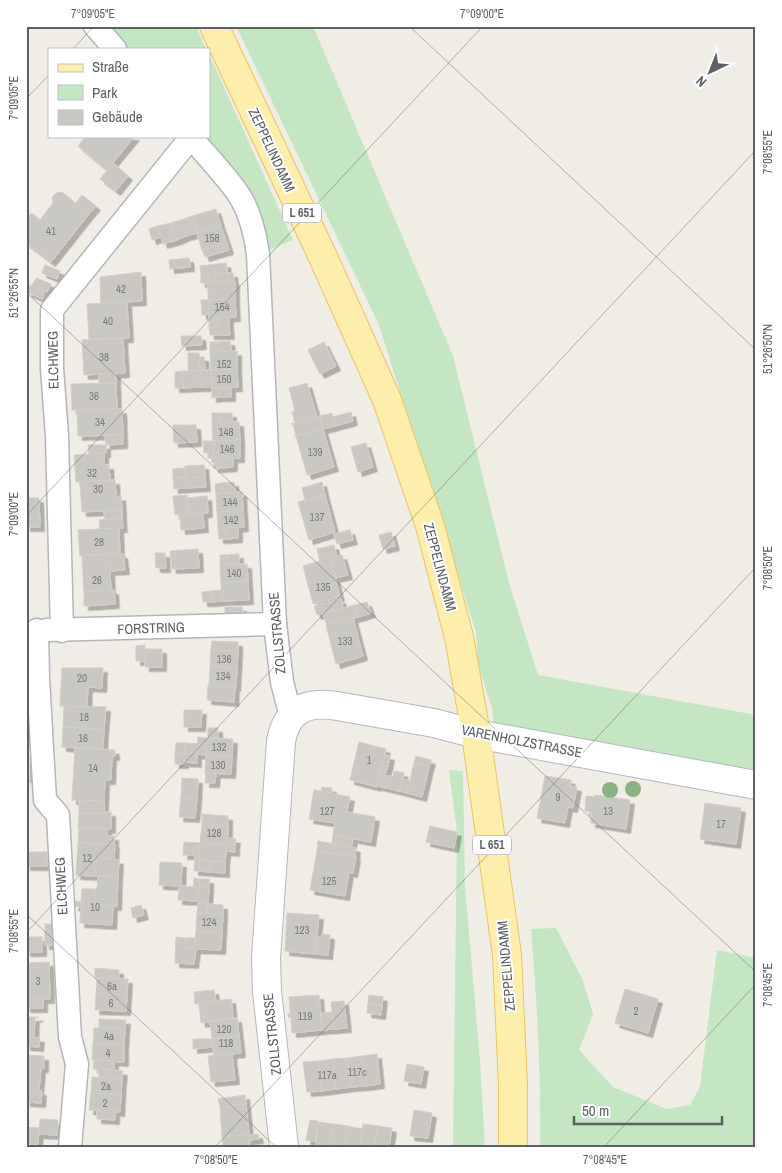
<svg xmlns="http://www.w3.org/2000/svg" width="782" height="1173" font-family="'Archivo Narrow',sans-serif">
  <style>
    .green { fill: #c4e6c3 }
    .building { fill: #cac8c3; stroke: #d4cec4; filter: url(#shadow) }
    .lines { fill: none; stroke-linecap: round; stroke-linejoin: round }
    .street-casing { stroke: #b3b6ba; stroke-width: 25 }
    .secondary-casing { stroke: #b4b8bd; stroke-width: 30 }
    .primary-casing { stroke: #efc35f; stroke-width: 30 }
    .street { stroke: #fff; stroke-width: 22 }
    .secondary { stroke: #fff; stroke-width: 28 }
    .primary { stroke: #fdeeac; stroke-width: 28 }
    .tree { fill: #89b386 }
    .ticks { fill: none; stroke: #5d6166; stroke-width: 1; stroke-opacity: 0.45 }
    .labels { text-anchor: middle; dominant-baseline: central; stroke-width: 4; stroke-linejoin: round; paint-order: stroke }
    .number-label { font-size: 11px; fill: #787b7d }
    .shield { fill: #fff; stroke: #8e9094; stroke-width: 1 }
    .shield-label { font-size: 12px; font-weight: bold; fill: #5d6166 }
    .street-label { font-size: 14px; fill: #5d6166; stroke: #fff }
    .neatline { fill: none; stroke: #5d6166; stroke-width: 2 }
    .ticks-label { font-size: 12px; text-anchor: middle; fill: #5d6166 }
  </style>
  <defs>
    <filter id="shadow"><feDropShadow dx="4.5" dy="4.5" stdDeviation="0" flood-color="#0004"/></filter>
  </defs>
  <rect width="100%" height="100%" fill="#efede6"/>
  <g class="green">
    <polygon points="103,26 196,26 206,49 123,49"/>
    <polygon points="236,26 313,26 453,356 509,583 538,675 756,715 756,770 494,729 492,708 478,664 476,632 379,325"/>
    <polygon points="209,54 293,240 267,251 201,136 209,136"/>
    <polygon points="449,770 463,771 465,886 480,1061 485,1147 453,1147 457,832"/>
    <path d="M556,928L583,981L593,1014L579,1050L613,1087L667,1109L690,1105L700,1087L717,950L756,958V1147H540C541,1074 537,1001 531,929Z"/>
  </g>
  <g class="building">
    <polygon points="86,136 135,136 107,170 78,146"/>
    <polygon points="113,163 128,176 116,191 100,179"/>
    <polygon points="62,192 89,214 51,262 26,243 26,219 32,213 40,220 53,203 52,197 56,193"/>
    <polygon points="82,195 96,206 89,214 76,203"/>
    <polygon points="216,209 221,226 197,233 192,216"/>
    <polygon points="192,216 195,227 184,230 181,220"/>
    <polygon points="181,220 186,236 177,240 171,223"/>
    <polygon points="171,223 177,240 163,244 158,226"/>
    <polygon points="158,226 161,237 152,240 149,229"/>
    <polygon points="221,226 227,243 202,250 197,233"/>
    <polygon points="195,227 197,233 186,236 184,230"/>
    <polygon points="227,243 229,250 205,257 202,250"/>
    <polygon points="189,258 190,267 170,269 169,260"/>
    <polygon points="226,263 227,273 201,274 200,266"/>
    <polygon points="45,265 60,271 57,279 42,273"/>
    <polygon points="141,272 142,301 101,303 100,277"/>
    <polygon points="216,273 216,282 208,282 208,274"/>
    <polygon points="216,273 228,273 228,281 216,282"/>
    <polygon points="228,273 233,273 234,281 228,281"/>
    <rect x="201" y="274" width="7" height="9"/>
    <polygon points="36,278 51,284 47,292 32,286"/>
    <polygon points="235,281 235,299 208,300 208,282"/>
    <polygon points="30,285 45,291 42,299 27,292"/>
    <polygon points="235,299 236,317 209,318 208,300"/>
    <polygon points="201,300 208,300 209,314 202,315"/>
    <polygon points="127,302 129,338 89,339 87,304"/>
    <polygon points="217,317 229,317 229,326 217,327"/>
    <polygon points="217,317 217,327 209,327 209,318"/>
    <polygon points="229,326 230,335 210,335 209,327"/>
    <polygon points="181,336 201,336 202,345 182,346"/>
    <polygon points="123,338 125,373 84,375 82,340"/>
    <polygon points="230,341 231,351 218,352 218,342"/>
    <rect x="210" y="342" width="8" height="10"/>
    <polygon points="324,342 336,366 320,374 308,350"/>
    <polygon points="237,351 237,369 211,370 210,352"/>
    <polygon points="188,353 199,353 200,371 188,371"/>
    <polygon points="199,357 204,357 205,371 200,371"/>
    <polygon points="237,369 238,387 212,388 211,370"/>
    <polygon points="211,370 212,387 200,387 200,371"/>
    <polygon points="182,371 200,371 200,387 183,388"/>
    <polygon points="182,371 183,388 175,388 175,372"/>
    <rect x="99" y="374" width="17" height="9"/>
    <polygon points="116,383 117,409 72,410 71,384"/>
    <polygon points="307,383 317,417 295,423 292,412 295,411 289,388"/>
    <polygon points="231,387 231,397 219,397 219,388"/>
    <polygon points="212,388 219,388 219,397 212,398"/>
    <polygon points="122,409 123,435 78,436 77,410"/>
    <polygon points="351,412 353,421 335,426 333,417"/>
    <polygon points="212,413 219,413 220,423 212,423"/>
    <polygon points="219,413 232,413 232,423 220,423"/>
    <polygon points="332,413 335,426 323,429 320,416"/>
    <polygon points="320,416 323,429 294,437 296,436 293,424 291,424"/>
    <polygon points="239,422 240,440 213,441 212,423"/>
    <polygon points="173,425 196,425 197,442 174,443"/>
    <polygon points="323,429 334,467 307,475 296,436"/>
    <polygon points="105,435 123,435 123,444 106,445"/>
    <polygon points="240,440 240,458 214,458 213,441"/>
    <polygon points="203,441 213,441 214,458 208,458 208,453 204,453"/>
    <polygon points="366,443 373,467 358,472 351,447"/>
    <polygon points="88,445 106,445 106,453 89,454"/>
    <polygon points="104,453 104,465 109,465 110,480 76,482 74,455"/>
    <rect x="214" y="458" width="7" height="10"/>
    <polygon points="221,458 233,458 233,467 221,468"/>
    <polygon points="204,465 205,477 186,478 185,466"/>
    <polygon points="185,468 186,478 173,478 173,469"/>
    <polygon points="205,477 206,487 186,488 186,478"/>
    <polygon points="173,478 186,478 186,488 174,489"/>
    <polygon points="115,480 116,497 121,496 122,510 82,512 80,482"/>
    <polygon points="234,482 235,492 223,493 222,483"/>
    <polygon points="322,482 325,495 305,500 302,488"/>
    <polygon points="222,483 223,493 216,494 215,484"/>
    <polygon points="242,492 243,510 217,512 216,494"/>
    <polygon points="187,495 188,514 175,515 173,496"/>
    <polygon points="325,495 335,532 309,540 298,502"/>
    <polygon points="207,496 208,513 188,514 187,498"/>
    <polygon points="26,498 39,498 40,527 26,527"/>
    <polygon points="122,510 122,518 105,519 104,511"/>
    <polygon points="243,510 244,527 218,529 217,512"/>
    <polygon points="203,513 204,528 181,530 180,515"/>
    <polygon points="122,518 123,528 100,529 99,520"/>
    <polygon points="119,528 120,553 80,556 78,530"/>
    <polygon points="226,528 238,528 238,538 226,539"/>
    <polygon points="226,528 226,539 219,539 218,529"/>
    <polygon points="350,530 353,540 337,544 334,534"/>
    <polygon points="391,532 395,546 383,549 379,535"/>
    <polygon points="334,545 337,557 320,561 317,549"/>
    <polygon points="198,549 199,568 172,569 170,551"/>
    <polygon points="155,553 165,553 166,568 156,568"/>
    <polygon points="109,554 111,590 84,592 82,556"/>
    <polygon points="109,554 123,554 125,570 110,571"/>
    <polygon points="239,554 239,564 228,565 227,555"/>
    <polygon points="220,555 227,555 228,565 220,565"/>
    <polygon points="342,555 348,575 335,578 330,558"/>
    <polygon points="330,558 340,597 313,604 303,566"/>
    <polygon points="247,564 248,581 221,583 220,565"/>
    <polygon points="248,581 249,600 222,601 221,583"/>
    <polygon points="111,590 114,590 115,604 84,606 84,592"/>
    <polygon points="222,590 222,601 212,602 212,591"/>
    <polygon points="212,591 212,602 203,602 202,592"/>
    <polygon points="341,599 343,608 317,615 314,606"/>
    <polygon points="367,602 371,613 358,617 355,605"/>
    <polygon points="355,605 358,617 327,625 323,614"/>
    <polygon points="225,607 242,607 243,615 225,616"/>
    <polygon points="353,618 363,656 336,664 326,625"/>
    <polygon points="212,641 238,642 238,651 211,650"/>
    <polygon points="145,645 144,661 136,661 136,646"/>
    <polygon points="144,649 162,649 162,667 145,667"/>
    <polygon points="211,650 238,651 237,668 210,666"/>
    <polygon points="210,666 237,668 236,687 209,685"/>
    <polygon points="62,668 103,668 102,688 88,687 87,707 60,706"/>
    <polygon points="208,685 235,687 234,702 207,700"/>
    <polygon points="64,706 106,707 104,729 63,727"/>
    <polygon points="184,710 202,710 201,727 184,727"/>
    <polygon points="63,727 104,729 103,749 62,747"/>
    <rect x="208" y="728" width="10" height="10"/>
    <polygon points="198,737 207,738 206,755 197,754"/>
    <polygon points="207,738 233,739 232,756 206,755"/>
    <polygon points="359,742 386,749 377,787 350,780"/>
    <polygon points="176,743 185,743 185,754 175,753"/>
    <polygon points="185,743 198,744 197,754 185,754"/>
    <polygon points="75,748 115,750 115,756 112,756 111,780 105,780 104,801 72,800"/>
    <rect x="26" y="753" width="2" height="25"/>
    <polygon points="175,753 185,754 184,764 175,764"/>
    <polygon points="185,754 197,754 197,763 184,762"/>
    <polygon points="206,755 232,756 231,774 205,773"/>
    <polygon points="385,755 390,756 388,766 382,765"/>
    <polygon points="416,756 431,760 429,767 414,763"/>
    <polygon points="414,763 429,767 422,797 407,793"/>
    <polygon points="382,765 388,766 385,775 380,774"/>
    <polygon points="394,771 404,773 399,791 378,786 380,774 393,777"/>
    <polygon points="206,773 216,773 215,783 205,783"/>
    <polygon points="545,776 571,780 570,786 577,787 573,808 568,807 565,823 537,818"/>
    <polygon points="182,778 198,779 197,799 181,797"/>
    <polygon points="402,779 410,781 407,793 399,791"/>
    <polygon points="322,787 332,788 332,793 321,792"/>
    <polygon points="314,790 350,797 347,812 375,817 371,842 333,835 335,823 309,819"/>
    <polygon points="595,795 630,800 626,829 591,823 591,812 585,811 586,796 595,797"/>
    <polygon points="181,797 197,799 195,818 179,817"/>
    <polygon points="79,800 104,801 104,814 79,813"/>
    <polygon points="705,803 741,808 736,844 700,839"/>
    <polygon points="104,812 111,812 111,829 78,828 79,813 104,814"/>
    <polygon points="202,814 214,815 213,826 202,825"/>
    <polygon points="214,815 228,816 228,827 213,826"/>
    <polygon points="202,825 228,827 227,845 200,843"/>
    <polygon points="430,826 457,832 454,848 426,842"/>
    <polygon points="79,828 107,829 107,836 114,836 114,844 78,843"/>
    <polygon points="333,835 353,839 351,847 332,844"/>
    <polygon points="227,838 236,839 235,845 227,845"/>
    <polygon points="318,841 356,848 355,857 317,851"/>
    <polygon points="184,842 200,843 199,871 194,871 195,855 183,855"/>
    <polygon points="78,843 115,844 114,859 98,857 94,876 76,875"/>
    <polygon points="200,843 227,845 225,862 199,860"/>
    <polygon points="227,845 235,845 235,852 226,851"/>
    <polygon points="317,851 356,857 353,873 349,872 345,896 310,890"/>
    <rect x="26" y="852" width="21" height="14"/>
    <polygon points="98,857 119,860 118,876 94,876"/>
    <polygon points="200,860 210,861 209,872 199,871"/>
    <polygon points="210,861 225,862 225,873 209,872"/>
    <polygon points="160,862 182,863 181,886 159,885"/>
    <polygon points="98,876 118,876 117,906 95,906 94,889 97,889"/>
    <polygon points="194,878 199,879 199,887 193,887"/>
    <rect x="199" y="879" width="10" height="8"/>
    <polygon points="179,886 199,887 198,901 178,900"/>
    <polygon points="199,887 209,887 208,904 198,904"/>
    <polygon points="82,889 94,889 95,906 113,906 112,925 80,923 81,907 74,906 75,901 81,902"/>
    <polygon points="198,904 208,904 207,913 197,913"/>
    <polygon points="208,904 223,905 223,914 207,913"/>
    <polygon points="141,905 144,915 133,918 131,908"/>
    <polygon points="197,913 223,914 222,932 196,931"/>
    <polygon points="287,913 319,915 315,954 285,951"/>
    <polygon points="45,924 53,924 54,945 45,945"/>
    <polygon points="196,931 222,932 221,950 195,949"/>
    <polygon points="322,934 330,935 328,955 315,954 317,937 322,937"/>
    <rect x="26" y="937" width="16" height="15"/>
    <polygon points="176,937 185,938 184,947 196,949 194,964 175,963"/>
    <polygon points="185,938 195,938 195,948 184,947"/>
    <polygon points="49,962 50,999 26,999 26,963"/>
    <polygon points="95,968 119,970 119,979 95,978"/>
    <polygon points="97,978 128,979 127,995 96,994"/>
    <polygon points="625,989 658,999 648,1033 615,1023"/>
    <polygon points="214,990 216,1001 195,1004 194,992"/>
    <polygon points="96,994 127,995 126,1011 95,1010"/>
    <polygon points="319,995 322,1030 292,1033 291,1017 289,1018 288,1014 290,1013 290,1011 289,997"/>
    <polygon points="369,995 383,997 382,1006 368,1004"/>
    <rect x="26" y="999" width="17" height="9"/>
    <polygon points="231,999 233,1018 201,1023 199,1003"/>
    <polygon points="344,1001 347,1028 334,1029 331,1002"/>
    <polygon points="368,1004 382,1006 381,1015 367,1013"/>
    <polygon points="332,1012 334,1029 322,1030 321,1013"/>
    <polygon points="26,1017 39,1017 35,1018 34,1037 38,1038 26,1037"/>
    <polygon points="237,1018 239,1036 212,1039 210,1021"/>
    <polygon points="99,1019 126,1020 125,1029 99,1028"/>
    <polygon points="94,1028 125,1029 124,1045 93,1044"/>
    <polygon points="239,1036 241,1053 214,1056 212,1039"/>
    <polygon points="26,1037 40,1038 39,1047 26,1046"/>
    <polygon points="193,1039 212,1039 213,1047 193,1049"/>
    <polygon points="93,1044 124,1045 124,1062 92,1060"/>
    <polygon points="232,1054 235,1080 211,1082 208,1056"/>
    <polygon points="377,1054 380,1084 366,1086 362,1056"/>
    <polygon points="26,1055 44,1056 44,1068 41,1068 39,1091 42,1091 41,1103 26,1102"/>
    <polygon points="362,1056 366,1086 351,1087 347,1058"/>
    <polygon points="347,1058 351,1087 336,1089 333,1059"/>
    <polygon points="333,1059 336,1089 321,1091 318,1061"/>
    <polygon points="94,1060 114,1061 114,1070 93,1069"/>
    <polygon points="318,1061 321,1091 307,1092 303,1062"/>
    <polygon points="407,1064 424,1067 421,1084 404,1081"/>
    <polygon points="99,1069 123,1071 122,1079 99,1078"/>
    <polygon points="92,1077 122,1079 121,1095 91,1093"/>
    <polygon points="91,1093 121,1095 120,1112 89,1110"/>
    <polygon points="245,1095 246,1104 220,1107 218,1099"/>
    <polygon points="246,1104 249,1134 222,1137 220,1107"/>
    <polygon points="97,1110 115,1111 115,1120 97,1119"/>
    <polygon points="414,1110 432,1113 428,1138 410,1136"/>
    <polygon points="40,1119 58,1120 57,1135 39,1134"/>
    <polygon points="310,1120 318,1121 315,1141 306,1140"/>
    <polygon points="319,1122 333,1124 329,1147 315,1147"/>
    <polygon points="333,1124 348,1126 344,1147 329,1147"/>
    <polygon points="363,1124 378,1126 374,1147 359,1147"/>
    <polygon points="348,1126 362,1129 359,1147 344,1147"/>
    <polygon points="378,1126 392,1128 389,1147 374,1147"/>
    <polygon points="26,1127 39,1128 38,1144 26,1144"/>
    <polygon points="249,1134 250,1147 223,1147 222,1137"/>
    <polygon points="258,1134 259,1139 249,1140 249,1135"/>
  </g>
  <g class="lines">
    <g class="street-casing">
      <g id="street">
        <polyline points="95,26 115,49"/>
        <path d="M190,136C206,155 223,173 237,192C250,210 255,233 258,254L275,624L282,682L291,717"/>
        <polyline points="37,630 38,678 45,800 58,815 70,1037 77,1064 70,1147"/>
        <polyline points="47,630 275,624"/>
        <polyline points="62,631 57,436 52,368 52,310 184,146 192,139"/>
      </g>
    </g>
    <g class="secondary-casing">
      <path id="secondary" d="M284,1147L267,991L266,958L281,741C287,709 307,701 337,706L434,723L476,734L756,785"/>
    </g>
    <g class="primary-casing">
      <polyline id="primary" points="214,26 323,257 387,400 430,526 459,637 476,734 507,955 513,1086 513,1147"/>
    </g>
    <use href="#street" class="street"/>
    <use href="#secondary" class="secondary"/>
    <use href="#primary" class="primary"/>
  </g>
  <g class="tree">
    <circle cx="633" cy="789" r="8"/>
    <circle cx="610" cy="790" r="8"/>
  </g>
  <path class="ticks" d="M409,26L756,350M73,49L94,26M26,99L49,75M26,292L756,972M26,516L483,26M26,914L276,1147M26,933L756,150M215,1147L756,567M604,1147L756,984"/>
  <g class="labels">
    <g class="number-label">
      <text x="51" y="231">41</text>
      <text x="212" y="238">158</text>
      <text x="121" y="289">42</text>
      <text x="222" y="307">154</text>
      <text x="108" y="321">40</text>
      <text x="104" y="357">38</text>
      <text x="224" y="364">152</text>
      <text x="224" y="379">150</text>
      <text x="94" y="396">36</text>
      <text x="100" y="422">34</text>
      <text x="226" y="432">148</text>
      <text x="227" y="449">146</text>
      <text x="315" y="452">139</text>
      <text x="92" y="473">32</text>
      <text x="98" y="489">30</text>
      <text x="230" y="502">144</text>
      <text x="317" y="517">137</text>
      <text x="231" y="520">142</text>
      <text x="99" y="542">28</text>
      <text x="234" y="573">140</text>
      <text x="97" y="580">26</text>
      <text x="323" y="587">135</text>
      <text x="345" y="641">133</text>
      <text x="224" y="659">136</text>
      <text x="223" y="676">134</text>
      <text x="82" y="678">20</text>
      <text x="84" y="717">18</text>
      <text x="83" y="738">16</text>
      <text x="219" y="747">132</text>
      <text x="369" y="760">1</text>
      <text x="218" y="765">130</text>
      <text x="93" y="768">14</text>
      <text x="558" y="797">9</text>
      <text x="327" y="811">127</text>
      <text x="608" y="811">13</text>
      <text x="721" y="824">17</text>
      <text x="214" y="833">128</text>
      <text x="87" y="858">12</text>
      <text x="329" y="881">125</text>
      <text x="95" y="907">10</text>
      <text x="209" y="922">124</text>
      <text x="302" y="930">123</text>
      <text x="38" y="981">3</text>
      <text x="112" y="986">6a</text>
      <text x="111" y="1003">6</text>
      <text x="636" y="1011">2</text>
      <text x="305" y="1016">119</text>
      <text x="224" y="1029">120</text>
      <text x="109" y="1036">4a</text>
      <text x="226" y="1043">118</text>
      <text x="108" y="1053">4</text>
      <text x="357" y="1072">117c</text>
      <text x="327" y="1075">117a</text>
      <text x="106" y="1086">2a</text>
      <text x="105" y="1103">2</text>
    </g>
    <g class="shield">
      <rect x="283" y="203.5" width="38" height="19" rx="4"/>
      <rect x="473" y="835.5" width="38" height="19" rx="4"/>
    </g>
    <g class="shield-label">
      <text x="302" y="213">L 651</text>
      <text x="492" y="845">L 651</text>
    </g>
    <g class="street-label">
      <text transform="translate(272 150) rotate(65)">ZEPPELINDAMM</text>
      <text transform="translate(53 360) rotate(-91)">ELCHWEG</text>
      <text transform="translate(440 567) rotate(75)">ZEPPELINDAMM</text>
      <text transform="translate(151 628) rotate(-2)">FORSTRING</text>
      <text transform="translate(277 633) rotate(-95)">ZOLLSTRASSE</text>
      <text transform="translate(522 741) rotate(11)">VARENHOLZSTRASSE</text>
      <text transform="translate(61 886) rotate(-93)">ELCHWEG</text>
      <text transform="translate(506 966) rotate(-95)">ZEPPELINDAMM</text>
      <text transform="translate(272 1034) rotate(-96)">ZOLLSTRASSE</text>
    </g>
  </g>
  <rect width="782" height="1173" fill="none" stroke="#ffffff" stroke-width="55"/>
  <rect x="48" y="48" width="162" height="90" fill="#ffffff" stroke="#bec0c2"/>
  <rect x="58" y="64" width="25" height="8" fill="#fdeeac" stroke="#bec0c2"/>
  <text x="92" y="72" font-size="15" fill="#5d6166">Straße</text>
  <rect x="58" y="85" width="25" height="15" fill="#c4e6c3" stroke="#bec0c2"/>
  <text x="92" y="98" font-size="15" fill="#5d6166">Park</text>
  <rect x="58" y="110" width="25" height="15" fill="#cac8c3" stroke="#bec0c2"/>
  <text x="92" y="122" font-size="15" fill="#5d6166">Gebäude</text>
  <g transform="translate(710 72) rotate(223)" stroke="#ffffff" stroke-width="4" paint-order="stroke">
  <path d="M0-4L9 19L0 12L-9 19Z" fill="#5d6166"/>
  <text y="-8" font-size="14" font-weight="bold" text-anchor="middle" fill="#5d6166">N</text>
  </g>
  <path d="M574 1116v8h148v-8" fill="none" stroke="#5d6166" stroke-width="2.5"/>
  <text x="582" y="1116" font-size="15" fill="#5d6166" stroke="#ffffff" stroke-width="4" paint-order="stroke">50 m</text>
  <rect x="28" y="28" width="726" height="1118" class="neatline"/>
  <g class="ticks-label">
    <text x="93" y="18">7°09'05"E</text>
    <text x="482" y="18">7°09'00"E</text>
    <text transform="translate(14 98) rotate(-90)" y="4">7°09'05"E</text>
    <text transform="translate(768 152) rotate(-90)" y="4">7°08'55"E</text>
    <text transform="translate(14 293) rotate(-90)" y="4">51°26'55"N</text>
    <text transform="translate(768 349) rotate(-90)" y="4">51°26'50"N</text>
    <text transform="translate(14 514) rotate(-90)" y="4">7°09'00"E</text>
    <text transform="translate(768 568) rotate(-90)" y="4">7°08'50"E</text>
    <text transform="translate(14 931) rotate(-90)" y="4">7°08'55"E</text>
    <text transform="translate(768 985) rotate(-90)" y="4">7°08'45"E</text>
    <text x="216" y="1164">7°08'50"E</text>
    <text x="605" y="1164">7°08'45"E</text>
  </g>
</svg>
